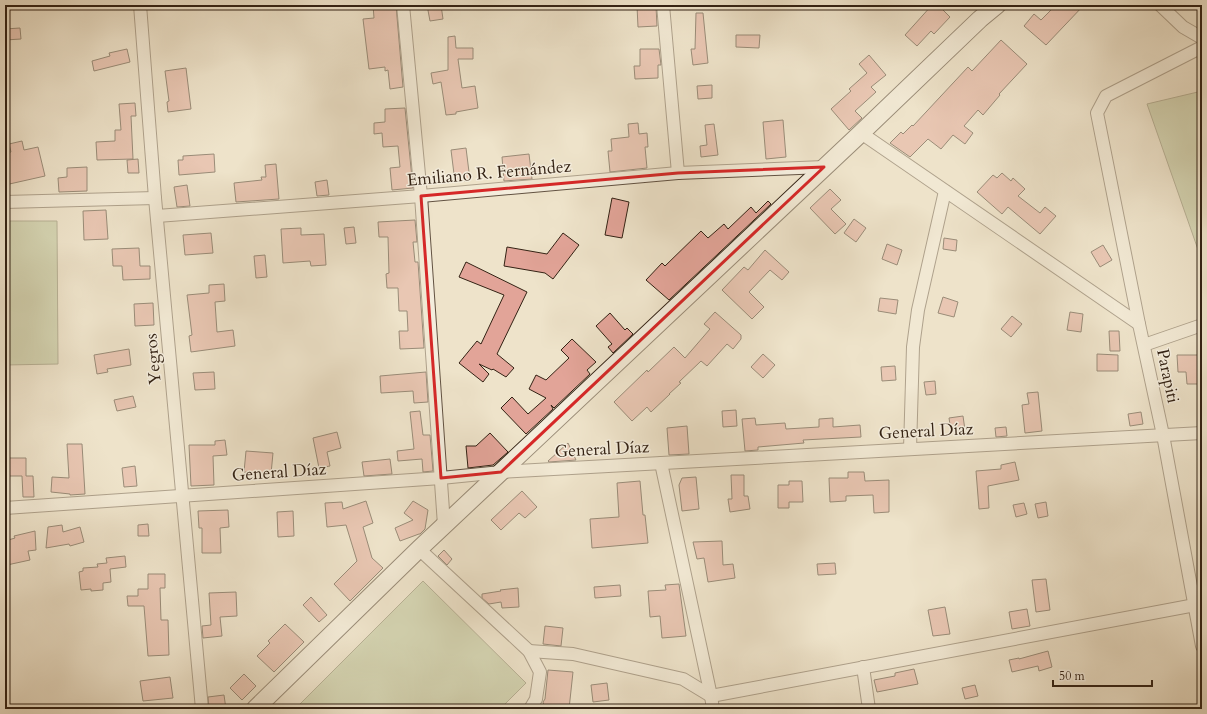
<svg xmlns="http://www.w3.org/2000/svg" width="1207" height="714" font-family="Cardo,serif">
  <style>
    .green { fill: #b7c498; stroke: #757356 }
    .building { fill: #e2a498; stroke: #332214 }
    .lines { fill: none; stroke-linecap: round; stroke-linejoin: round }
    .street-casing { stroke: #625242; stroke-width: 14 }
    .secondary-casing { stroke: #332214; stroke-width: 19 }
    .street { stroke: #f4eddd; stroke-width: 12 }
    .secondary { stroke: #f4eddd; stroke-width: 17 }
    .marked { fill: none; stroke: #d62828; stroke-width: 3; stroke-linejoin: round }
    .labels { text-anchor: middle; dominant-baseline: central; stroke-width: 3; stroke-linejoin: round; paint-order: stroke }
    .street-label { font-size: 17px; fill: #332214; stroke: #f4eddd }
  </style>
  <rect width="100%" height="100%" fill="#eee3ca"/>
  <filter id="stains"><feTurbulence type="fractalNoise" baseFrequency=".005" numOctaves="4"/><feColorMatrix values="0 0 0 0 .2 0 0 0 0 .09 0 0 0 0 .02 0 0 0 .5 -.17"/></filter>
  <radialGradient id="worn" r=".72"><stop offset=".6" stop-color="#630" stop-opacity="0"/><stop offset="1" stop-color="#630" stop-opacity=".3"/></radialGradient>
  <g class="green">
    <polygon points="1202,91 1202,261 1147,104"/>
    <polygon points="5,221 57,221 58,364 5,365"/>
    <polygon points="423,581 526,683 500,709 295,709"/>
  </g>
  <g class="building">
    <polygon points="373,5 396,5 403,87 390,89 388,70 385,71 385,67 369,69 363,19 374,18"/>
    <polygon points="427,5 441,5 443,19 430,21"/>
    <polygon points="932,5 938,5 950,17 934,34 931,31 917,46 905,35"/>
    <polygon points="1056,5 1084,5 1046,45 1024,26 1034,14 1041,20"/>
    <polygon points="637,6 656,6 657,26 638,27"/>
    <polygon points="696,13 703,13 708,63 693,65 691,49 695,49"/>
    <polygon points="20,28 21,39 5,40 5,29"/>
    <polygon points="736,35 760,35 759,48 736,47"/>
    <polygon points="455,36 456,48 473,48 473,59 458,59 462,88 475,86 478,108 456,112 456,114 446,115 441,82 433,84 431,73 448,70 448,37"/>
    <polygon points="1001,40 1027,64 999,94 1000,95 983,115 978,110 964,126 973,133 965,144 953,135 941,149 928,139 910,157 890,143 901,132 903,134 912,125 913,126 968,67 972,71"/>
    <polygon points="127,49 130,62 94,71 92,61 110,56 109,53"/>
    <polygon points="640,49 659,49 661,65 658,65 658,78 635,79 634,66 640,66"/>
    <polygon points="869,55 886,75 871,87 876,92 855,111 862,118 849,130 831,109 851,91 849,89 867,73 859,64"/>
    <polygon points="186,68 191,109 168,112 167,102 169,101 165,71"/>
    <polygon points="712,85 712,98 698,99 697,86"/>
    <polygon points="135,103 136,116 131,116 133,159 97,160 96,142 115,141 115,130 121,130 119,104"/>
    <polygon points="405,108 413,188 392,190 390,168 400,167 398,146 383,147 382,133 374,134 374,123 385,122 385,109"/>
    <polygon points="783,120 786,157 766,159 763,122"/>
    <polygon points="638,123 639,134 647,133 648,147 645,147 647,168 610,172 608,151 612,151 611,139 629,137 628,124"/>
    <polygon points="714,124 718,155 701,157 700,146 707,145 705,125"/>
    <polygon points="22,141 24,150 38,147 45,176 5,185 5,153 11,152 9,144"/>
    <polygon points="466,148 470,180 455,182 451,150"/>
    <polygon points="214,154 215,172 179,175 178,160 183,160 183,156"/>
    <polygon points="529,154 532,179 504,181 502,157"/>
    <polygon points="138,159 139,173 128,173 127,160"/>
    <polygon points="276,164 279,199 236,202 234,183 262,180 261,177 266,177 265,165"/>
    <polygon points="87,167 87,191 59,192 58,178 67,177 67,168"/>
    <polygon points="1002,173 1011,181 1013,178 1025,189 1018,196 1040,213 1045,207 1056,216 1040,234 1008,207 1002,214 977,192 993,175 997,178"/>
    <polygon points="327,180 329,195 317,196 315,182"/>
    <polygon points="187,185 190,206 177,207 174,187"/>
    <polygon points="830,189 841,200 831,209 846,224 835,234 810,208"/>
    <polygon points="612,198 629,202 622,238 605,235"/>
    <polygon points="768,201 771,204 669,300 646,280 662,263 665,266 701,231 708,238 724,224 728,229 751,207 756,213"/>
    <polygon points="106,210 108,239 84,240 83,211"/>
    <polygon points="854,219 866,228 856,242 844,233"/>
    <polygon points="415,220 417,242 413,242 415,262 418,262 424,348 400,349 399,331 408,331 407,311 399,311 398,288 387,288 386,274 389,273 388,237 379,237 378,222"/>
    <polygon points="354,227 356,243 346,244 344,228"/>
    <polygon points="301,228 301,235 324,234 326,265 311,266 310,261 283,263 281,229"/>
    <polygon points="211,233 213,253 185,255 183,235"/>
    <polygon points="563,233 579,245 553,279 545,273 504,266 507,247 547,254"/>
    <polygon points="944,238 957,240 956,251 943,249"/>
    <polygon points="887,244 902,250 897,265 882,259"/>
    <polygon points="1103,245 1112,260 1100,267 1091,252"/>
    <polygon points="139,248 140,266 150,266 150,279 123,280 122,266 113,266 112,249"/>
    <polygon points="765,250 789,272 782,280 770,270 749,292 764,307 752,319 722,290 744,267 748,270"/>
    <polygon points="265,255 267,277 256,278 254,256"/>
    <polygon points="466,262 527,292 497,354 514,368 506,377 493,369 492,370 479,364 489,374 483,382 459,363 477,341 481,344 504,295 459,277"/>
    <polygon points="224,284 225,301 215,302 217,332 233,330 235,346 191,352 189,336 192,335 187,295 209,293 209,285"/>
    <polygon points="943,297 958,302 954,317 938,313"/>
    <polygon points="880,298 898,300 896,314 878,311"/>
    <polygon points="153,303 154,325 135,326 134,304"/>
    <polygon points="715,312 741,335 741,339 733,349 727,344 707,366 701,361 679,382 681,383 669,394 670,394 651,412 647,407 632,421 614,402 647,370 648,372 674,347 685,358 710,329 704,324"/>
    <polygon points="1070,312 1083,314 1081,332 1067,330"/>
    <polygon points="610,313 625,330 627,328 633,334 613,353 608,347 612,344 596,326"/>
    <polygon points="1012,316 1022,324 1011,337 1001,329"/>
    <polygon points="1109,331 1119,331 1120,351 1110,351"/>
    <polygon points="572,339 596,362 587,370 590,374 554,408 551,405 553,409 526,434 501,408 512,397 528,414 546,398 529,389 536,375 546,380 569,358 561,350"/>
    <polygon points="129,349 131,365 107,369 108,372 97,374 94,355"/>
    <polygon points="763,354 775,365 763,378 751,367"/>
    <polygon points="1097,354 1118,355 1118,371 1097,371"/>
    <polygon points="1177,355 1202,355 1202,384 1187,384 1186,372 1178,372"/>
    <polygon points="895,366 896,380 882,381 881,367"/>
    <polygon points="214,372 215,389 195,390 193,373"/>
    <polygon points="426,372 428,402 414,403 413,391 381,393 380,376"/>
    <polygon points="935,381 936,394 926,395 924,382"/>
    <polygon points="1038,392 1042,431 1025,433 1022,405 1029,404 1027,393"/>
    <polygon points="133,396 136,407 117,411 114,400"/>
    <polygon points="736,410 737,426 723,427 722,411"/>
    <polygon points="420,411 423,435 430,435 433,471 423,472 422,459 398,461 397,451 414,449 410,412"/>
    <polygon points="1141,412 1143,424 1130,426 1128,414"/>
    <polygon points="963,416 965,430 951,431 949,418"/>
    <polygon points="755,418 756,425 785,423 786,429 819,427 819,419 833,418 833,427 860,425 861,437 803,440 804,443 758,447 758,450 745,451 742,419"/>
    <polygon points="687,426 689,454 669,455 667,428"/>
    <polygon points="1006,427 1007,436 996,437 995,428"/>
    <polygon points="337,432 341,448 327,452 330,466 319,468 313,438"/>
    <polygon points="490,433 508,452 493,465 468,468 466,446 476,446"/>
    <polygon points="225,440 227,455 213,456 214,485 191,486 189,445 215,445 215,441"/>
    <polygon points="568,443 576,460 549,462 548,461"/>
    <polygon points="67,444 82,444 85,494 70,495 70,494 51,492 52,477 69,478"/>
    <polygon points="246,451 273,453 271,474 244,472"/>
    <polygon points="5,458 26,458 26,476 33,476 34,497 23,497 22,476 5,476"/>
    <polygon points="390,459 392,474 364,476 362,462"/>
    <polygon points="1015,462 1019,480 988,486 989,508 979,509 976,471 1001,469 1001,465"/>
    <polygon points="135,466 137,486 124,487 122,468"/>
    <polygon points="848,472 864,472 865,481 889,480 889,512 874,513 873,495 846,496 846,501 830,502 829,478 848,478"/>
    <polygon points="731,475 744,475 744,496 748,496 750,509 730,512 728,499 732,499"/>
    <polygon points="696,477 699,509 682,511 679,485 682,478"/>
    <polygon points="640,481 643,515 645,515 648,543 592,548 590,519 619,517 617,483"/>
    <polygon points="789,481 802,481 803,502 789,502 789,508 778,508 778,485 789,485"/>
    <polygon points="522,491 537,507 525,518 519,513 501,530 491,520"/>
    <polygon points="366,501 373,523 363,527 372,558 383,568 350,601 334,584 357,561 346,525 327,527 325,503 342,502 343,509"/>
    <polygon points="413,501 428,510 425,529 420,534 419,534 400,541 395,528 413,520 404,513"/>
    <polygon points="1046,502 1048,516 1038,518 1035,504"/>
    <polygon points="1024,503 1027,514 1016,517 1013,505"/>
    <polygon points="228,510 229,527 220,528 221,553 202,553 202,528 199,528 198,511"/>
    <polygon points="293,511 294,536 278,537 277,512"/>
    <polygon points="148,524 149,536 138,536 138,525"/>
    <polygon points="62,525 63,532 80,527 84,542 70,546 69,544 46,548 48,527"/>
    <polygon points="35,531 36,550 28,551 30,560 7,565 5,554 5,541 15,538 14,536"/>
    <polygon points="722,541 723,565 733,564 735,578 708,582 704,558 697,559 693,542"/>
    <polygon points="444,550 452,559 447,565 438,556"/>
    <polygon points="125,556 126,567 110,569 111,582 103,583 103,590 91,591 91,589 81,590 79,572 83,571 83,568 98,567 97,564 107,563 106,558"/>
    <polygon points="835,563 836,574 818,575 817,564"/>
    <polygon points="148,574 165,574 165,588 160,588 161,620 168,620 169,655 148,656 144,606 128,606 127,596 138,596 138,589 148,589"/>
    <polygon points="1046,579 1050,610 1036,612 1032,580"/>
    <polygon points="679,584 686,636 662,638 660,616 650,617 648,591 666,590 665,585"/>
    <polygon points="620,585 621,596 595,598 594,587"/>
    <polygon points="518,588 519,607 502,608 501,602 489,604 482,598 482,594 501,591 500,590"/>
    <polygon points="236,592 237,616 220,617 222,636 203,638 202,626 211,625 209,593"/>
    <polygon points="311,597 327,615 319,622 303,605"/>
    <polygon points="945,607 950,634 933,636 928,610"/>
    <polygon points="1027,609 1030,626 1012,629 1009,612"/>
    <polygon points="285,624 304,642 274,672 257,656 270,643 268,641"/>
    <polygon points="545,626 563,628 561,646 543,644"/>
    <polygon points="1048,651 1052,667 1039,671 1038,666 1012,672 1009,660 1019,658 1019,659"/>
    <polygon points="914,669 918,684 877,692 874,680 895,676 895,673"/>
    <polygon points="548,670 573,672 569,709 545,709 543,702 545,699"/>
    <polygon points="244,674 256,686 242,700 230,688"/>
    <polygon points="170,677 173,698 143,701 140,681"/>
    <polygon points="607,683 609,700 593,702 591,685"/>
    <polygon points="975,685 978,696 965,699 962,688"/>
    <polygon points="224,695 226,709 209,709 208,697"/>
  </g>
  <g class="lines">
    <g class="street-casing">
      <g id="street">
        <polyline points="140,5 155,198 202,709"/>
        <polyline points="403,5 421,196 444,525"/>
        <polyline points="663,5 678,173"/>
        <polyline points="1160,5 1183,27 1202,38"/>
        <polyline points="1202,47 1106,96 1097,113 1139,324 1163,435 1202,646"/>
        <polyline points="861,133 1139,324"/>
        <polyline points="5,202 155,198"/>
        <polyline points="157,216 421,196 678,173 824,167"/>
        <polyline points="1144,345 1202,325"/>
        <polyline points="910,449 913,347 918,310 945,191"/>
        <polyline points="661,463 711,696 713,709"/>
        <polyline points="5,508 441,478 501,472 1202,433"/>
        <polyline points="419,549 529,651 540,672 536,699 530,709"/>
        <polyline points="529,651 573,654 683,679 711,696 1195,605"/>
        <polyline points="863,667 869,709"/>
      </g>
    </g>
    <g class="secondary-casing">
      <polyline id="secondary" points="255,709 419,549 861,133 980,19 997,5"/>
    </g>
    <use href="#street" class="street"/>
    <use href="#secondary" class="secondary"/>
  </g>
  <path d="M0 0H1207V714H0ZM824,167L501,472L441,478L421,196L678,173Z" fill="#eee3ca" fill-opacity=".55" fill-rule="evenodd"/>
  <path class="marked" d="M824,167L501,472L441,478L421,196L678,173Z"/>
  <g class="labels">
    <g class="street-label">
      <text transform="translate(489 173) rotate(-5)">Emiliano R. Fernández</text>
      <text transform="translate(153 359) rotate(-95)">Yegros</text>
      <text transform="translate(1168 376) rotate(78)">Parapiti</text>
      <text transform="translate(926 431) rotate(-3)">General Díaz</text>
      <text transform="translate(602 449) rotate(-3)">General Díaz</text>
      <text transform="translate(279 472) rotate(-4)">General Díaz</text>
    </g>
  </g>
  <rect width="1207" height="714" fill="none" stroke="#eee3ca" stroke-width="20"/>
  <rect x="6" y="6" width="1195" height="702" fill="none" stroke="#332214" stroke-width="2"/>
  <rect x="10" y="10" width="1187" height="694" fill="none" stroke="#332214"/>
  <path d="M1053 680v6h99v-6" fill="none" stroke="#332214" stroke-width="2"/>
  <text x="1059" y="680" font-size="12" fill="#332214" stroke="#f4eddd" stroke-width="3" paint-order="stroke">50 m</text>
  <rect width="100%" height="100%" filter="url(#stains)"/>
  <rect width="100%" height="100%" fill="url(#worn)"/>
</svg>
